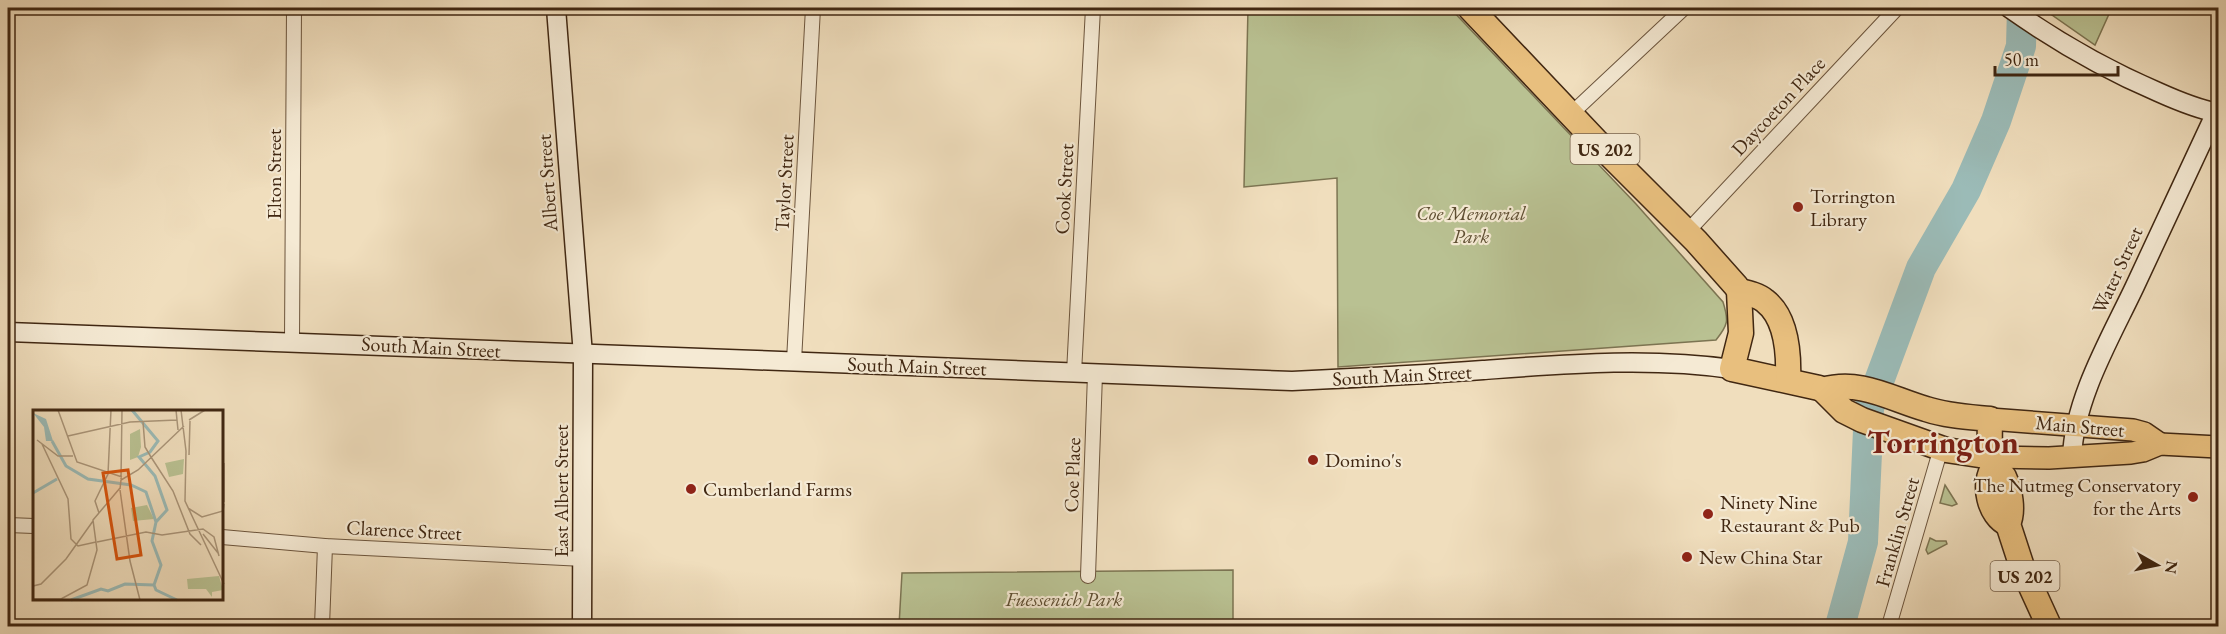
<svg xmlns="http://www.w3.org/2000/svg" width="2226" height="634" font-family="'EB Garamond',serif">
  <style>
    .green { fill: #b9c192; stroke: #7c7452; stroke-width: 1.5 }
    .lines { fill: none; stroke-linecap: round; stroke-linejoin: round }
    .river { stroke: #9bbbb7; stroke-width: 30 }
    .street-casing { stroke: #6c553d; stroke-width: 16 }
    .secondary-casing { stroke: #402712; stroke-width: 21 }
    .primary-casing { stroke: #402712; stroke-width: 24 }
    .highway-casing { stroke: #402712; stroke-width: 27 }
    .street { stroke: #f5ead4; stroke-width: 14 }
    .secondary { stroke: #f5ead4; stroke-width: 18 }
    .primary { stroke: #e8bf7e; stroke-width: 21 }
    .highway { stroke: #e8bf7e; stroke-width: 24 }
    .poi-dot { fill: #8f2418; stroke: #f5ead4; stroke-width: 2 }
    .labels { text-anchor: middle; dominant-baseline: central; stroke-width: 4.5; stroke-linejoin: round; paint-order: stroke }
    .shield { fill: #f5ead4; stroke: #76624c; stroke-width: 1.5 }
    .shield-label { font-size: 18px; font-weight: bold; fill: #402712 }
    .street-label { font-size: 20px; fill: #402712; stroke: #f5ead4 }
    .poi-label { font-size: 20px; fill: #402712; stroke: #f5ead4; text-anchor: start }
    .park-label { font-size: 20px; font-style: italic; fill: #5e4e32; stroke: #f5ead4 }
    .town-label { font-size: 32px; font-weight: bold; fill: #7a1f14; stroke: #f5ead4 }
    .inset-river { fill: none; stroke: #9bbbb7; stroke-width: 3 }
    .inset-road { fill: none; stroke: #aa9579; stroke-width: 1.5 }
    .view { fill: #d7540d; fill-opacity: 0.15; stroke: #d7540d; stroke-width: 3 }
    .inset-edge { fill: none; stroke: #402712; stroke-width: 3 }
  </style>
  <rect width="100%" height="100%" fill="#f0debd"/>
  <filter id="stains"><feTurbulence type="fractalNoise" baseFrequency=".00333" numOctaves="4"/><feColorMatrix values="0 0 0 0 .2 0 0 0 0 .09 0 0 0 0 .02 0 0 0 .5 -.17"/></filter>
  <radialGradient id="worn" r=".72"><stop offset=".6" stop-color="#630" stop-opacity="0"/><stop offset="1" stop-color="#630" stop-opacity=".3"/></radialGradient>
  <g class="green">
    <path d="M1248,8H1450L1636,204L1723,302C1729,321 1728,325 1716,340L1338,367L1337,178L1244,187Z"/>
    <polygon points="2042,8 2098,8 2109,14 2095,45"/>
    <polygon points="1945,485 1957,504 1952,506 1940,503"/>
    <polygon points="1930,538 1936,541 1946,541 1947,544 1928,554 1926,550"/>
    <polygon points="1233,570 1233,626 899,626 902,573"/>
  </g>
  <g class="lines">
    <polyline class="river" points="1840,626 1863,542 1869,408 1921,268 1966,190 1996,121 2021,46 2022,8"/>
    <g class="street-casing">
      <g id="street">
        <polyline points="1571,114 1684,8"/>
        <polyline points="1687,232 1897,8"/>
        <polyline points="292,341 294,8"/>
        <polyline points="794,361 813,8"/>
        <polyline points="1074,373 1093,8"/>
        <polyline points="8,525 34,526"/>
        <polyline points="222,537 325,546 584,559"/>
        <polyline points="1088,576 1095,374"/>
        <polyline points="322,626 325,546"/>
        <polyline points="1889,626 1941,448"/>
      </g>
    </g>
    <g class="secondary-casing">
      <g id="secondary">
        <polyline points="556,8 583,355 582,626"/>
        <path d="M2009,8C2056,41 2104,69 2158,92C2178,101 2197,109 2218,113"/>
        <path d="M8,332C436,345 864,366 1292,381C1356,378 1419,375 1483,370C1566,364 1650,357 1732,369"/>
        <path d="M2072,457C2074,399 2111,337 2135,286C2163,227 2190,167 2218,108"/>
      </g>
    </g>
    <g class="primary-casing">
      <g id="primary">
        <polyline points="1990,419 2133,430 2144,433 2160,444"/>
        <polyline points="1992,457 2049,458 2131,453 2143,451 2160,444 2218,447"/>
      </g>
    </g>
    <g class="highway-casing">
      <g id="highway">
        <polyline points="1470,8 1596,141 1696,241 1736,286 1739,291 1741,333 1732,369 1819,388 1823,390 1844,411 1862,420 1946,450 1992,457"/>
        <path d="M1739,291C1748,293 1758,295 1765,301C1787,318 1789,355 1788,380"/>
        <path d="M1823,390C1860,379 1891,399 1926,409C1947,416 1969,417 1990,419C1990,431 1988,456 1994,467C1996,471 2001,473 2004,477C2010,490 2014,511 2008,524L2022,567L2049,626"/>
        <path d="M1994,467C1982,483 1989,516 2008,524"/>
      </g>
    </g>
    <use href="#street" class="street"/>
    <use href="#secondary" class="secondary"/>
    <use href="#primary" class="primary"/>
    <use href="#highway" class="highway"/>
  </g>
  <g class="poi-dot">
    <circle cx="1798" cy="207" r="6"/>
    <circle cx="1313" cy="460" r="6"/>
    <circle cx="691" cy="489" r="6"/>
    <circle cx="2193" cy="497" r="6"/>
    <circle cx="1708" cy="514" r="6"/>
    <circle cx="1687" cy="557" r="6"/>
  </g>
  <g class="labels">
    <g class="shield">
      <rect x="1570.5" y="134" width="69" height="30" rx="4.5"/>
      <rect x="1990.5" y="561" width="69" height="30" rx="4.5"/>
    </g>
    <g class="shield-label">
      <text x="1605" y="149">US 202</text>
      <text x="2025" y="576">US 202</text>
    </g>
    <g class="street-label">
      <text transform="translate(1778 106) rotate(-47)">Daycoeton Place</text>
      <text transform="translate(274 174) rotate(-90)">Elton Street</text>
      <text transform="translate(547 183) rotate(-94)">Albert Street</text>
      <text transform="translate(784 183) rotate(-87)">Taylor Street</text>
      <text transform="translate(1064 189) rotate(-87)">Cook Street</text>
      <text transform="translate(2117 270) rotate(-65)">Water Street</text>
      <text transform="translate(431 347) rotate(3)">South Main Street</text>
      <text transform="translate(917 366) rotate(2)">South Main Street</text>
      <text transform="translate(1402 375) rotate(-3)">South Main Street</text>
      <text transform="translate(2080 426) rotate(5)">Main Street</text>
      <text transform="translate(1072 475) rotate(-88)">Coe Place</text>
      <text transform="translate(561 491) rotate(-90)">East Albert Street</text>
      <text transform="translate(404 530) rotate(3)">Clarence Street</text>
      <text transform="translate(1897 532) rotate(-74)">Franklin Street</text>
    </g>
    <g class="poi-label">
      <text x="1810" y="196">Torrington<tspan x="1810" dy="23">Library</tspan></text>
      <text x="1325" y="460">Domino's</text>
      <text x="2181" y="485" text-anchor="end">The Nutmeg Conservatory<tspan x="2181" dy="23">for the Arts</tspan></text>
      <text x="703" y="489">Cumberland Farms</text>
      <text x="1720" y="502">Ninety Nine<tspan x="1720" dy="23">Restaurant &amp; Pub</tspan></text>
      <text x="1699" y="557">New China Star</text>
    </g>
    <g class="park-label">
      <text x="1471" y="213">Coe Memorial<tspan x="1471" dy="23">Park</tspan></text>
      <text x="1064" y="599">Fuessenich Park</text>
    </g>
    <g class="town-label">
      <text x="1943" y="442">Torrington</text>
    </g>
  </g>
  <g transform="translate(33 410)">
    <rect width="190" height="190" fill="#f0debd"/>
    <path d="M107,19L108,37L105,47L97,50V24ZM151,49L150,64L136,67L132,53ZM114,95L121,109L100,111L98,98ZM186,166L190,180L179,182V187L173,179H155L154,169Z" fill="#b9c192"/>
    <path d="M0,3L13,9L20,31H13L11,17Z" fill="#9bbbb7"/>
    <path class="inset-river" d="M99,0L125,31L117,42L106,47L122,66L134,100L123,112M19,31L33,56L55,69L98,75L113,82L123,112M0,83L24,69M123,112L119,131L128,155L121,175L123,180L144,190M38,190L68,179L75,181L92,174L121,175"/>
    <path class="inset-road" d="M25,0L44,52L89,67M143,0L145,20M148,0L153,41L152,91L191,174M156,10L172,0M110,12L112,37L118,47M35,26L97,12L144,10M4,30L25,46H40M9,34L35,89L38,129L45,136L63,132M156,45L157,11M118,47L140,81L157,124L168,135M191,53V92M88,69L89,0M87,79L88,70L105,60L151,16M87,80L97,151L107,190M155,98L169,107L190,101L191,94M66,103L62,91L75,64L78,0M170,124L185,143M64,132L113,122L129,125L170,119L181,127L186,146M0,176L8,174L33,149L60,111M0,189H28L54,175L64,140L60,110L87,78"/>
    <path class="view" d="M95,60L108,145L84,149L70,63Z"/>
    <rect width="190" height="190" class="inset-edge"/>
  </g>
  <rect width="2226" height="634" fill="none" stroke="#f0debd" stroke-width="30"/>
  <rect x="9" y="9" width="2208" height="616" fill="none" stroke="#402712" stroke-width="3"/>
  <rect x="15" y="15" width="2196" height="604" fill="none" stroke="#402712" stroke-width="1.5"/>
  <g transform="translate(2157 565) rotate(99)" stroke="#f5ead4" stroke-width="4.5" paint-order="stroke">
  <path d="M0-4.5L10 22L0 15L-10 22Z" fill="#402712"/>
  <text y="-9" font-size="16" font-weight="bold" text-anchor="middle" fill="#402712">N</text>
  </g>
  <path d="M1995 66v9h123v-9" fill="none" stroke="#402712" stroke-width="3"/>
  <text x="2004" y="66" font-size="18" fill="#402712" stroke="#f5ead4" stroke-width="4.5" paint-order="stroke">50 m</text>
  <rect width="100%" height="100%" filter="url(#stains)"/>
  <rect width="100%" height="100%" fill="url(#worn)"/>
</svg>
